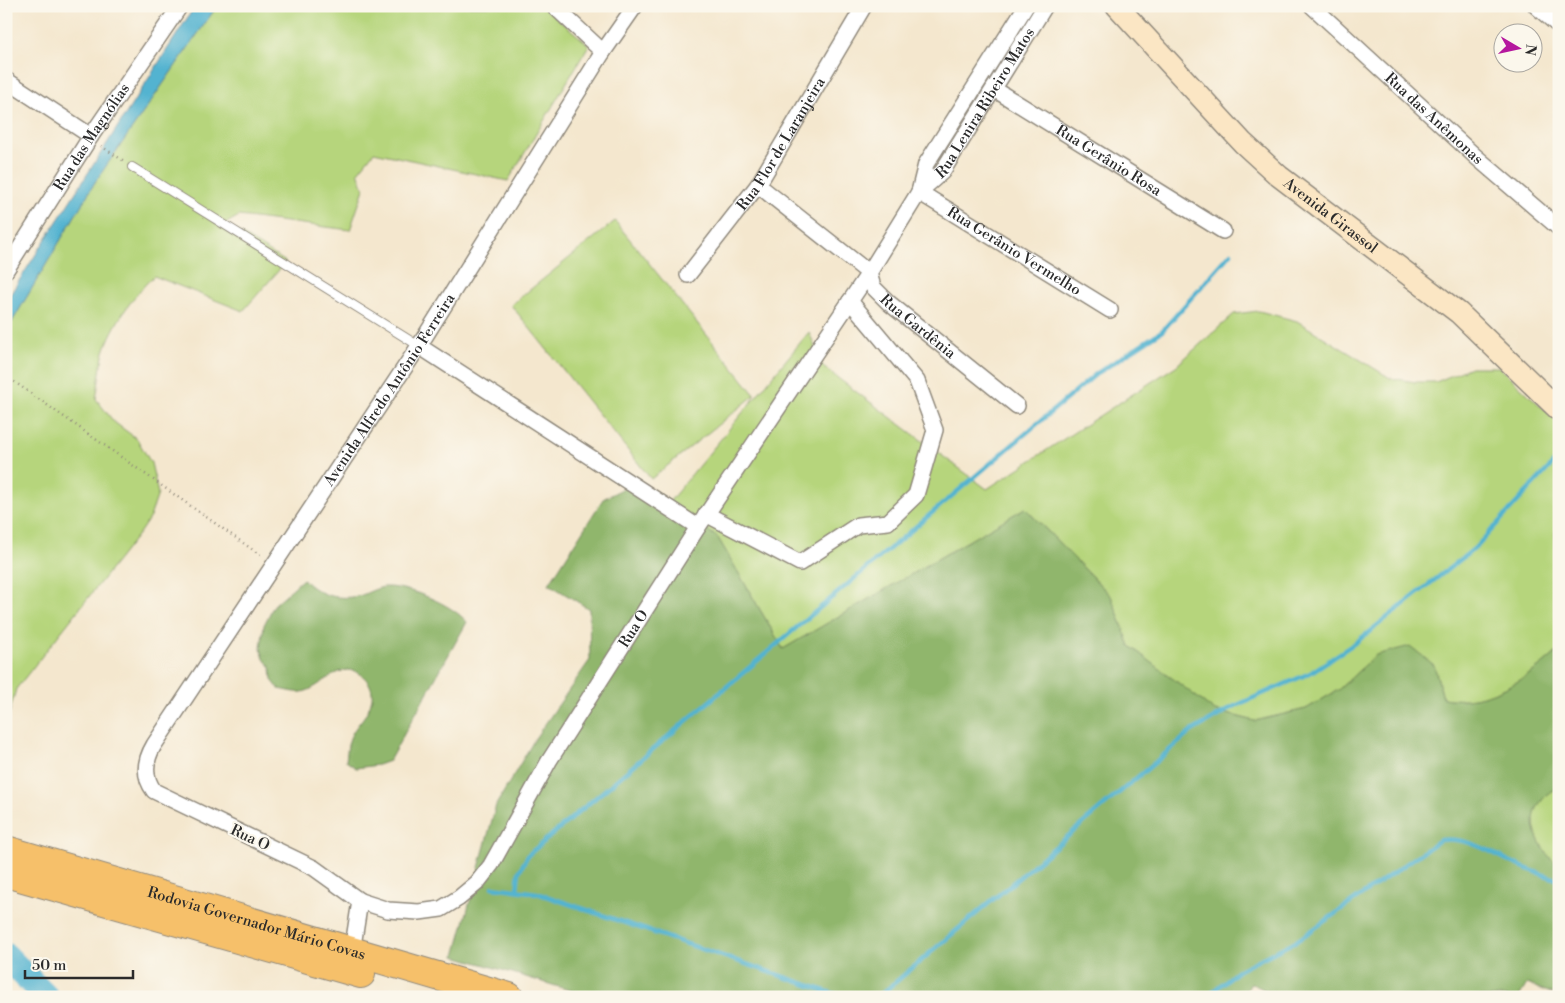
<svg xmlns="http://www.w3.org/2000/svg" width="1565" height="1003" font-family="'Libre Bodoni',serif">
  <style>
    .green { fill: #b6d57c; stroke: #708054 }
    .forest { fill: #90b66c; stroke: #5e704c }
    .water { fill: #52b3d0; stroke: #3e6f7e }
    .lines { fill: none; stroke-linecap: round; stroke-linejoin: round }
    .stream { stroke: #52b3d0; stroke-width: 4.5 }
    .river { stroke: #52b3d0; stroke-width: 26 }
    .lane-casing { stroke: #90897c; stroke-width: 10 }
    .street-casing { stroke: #90897c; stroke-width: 18 }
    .secondary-casing { stroke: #90897c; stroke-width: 24 }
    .highway-casing { stroke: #90897c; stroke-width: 30 }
    .path { stroke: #90897c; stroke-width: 2.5; stroke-dasharray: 1 4; stroke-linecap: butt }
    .lane { stroke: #fff; stroke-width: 8 }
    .street { stroke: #fff; stroke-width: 15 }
    .secondary { stroke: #fbe6c4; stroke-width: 21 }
    .highway { stroke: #f6c06b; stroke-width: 28 }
    .labels { text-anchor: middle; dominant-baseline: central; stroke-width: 4.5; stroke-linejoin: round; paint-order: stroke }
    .street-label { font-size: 15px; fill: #2b2b2b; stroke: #fbf7ec }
  </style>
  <rect width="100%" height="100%" fill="#fbf7ec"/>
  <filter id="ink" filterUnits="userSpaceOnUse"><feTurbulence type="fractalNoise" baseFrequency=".02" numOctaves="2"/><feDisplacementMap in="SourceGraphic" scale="10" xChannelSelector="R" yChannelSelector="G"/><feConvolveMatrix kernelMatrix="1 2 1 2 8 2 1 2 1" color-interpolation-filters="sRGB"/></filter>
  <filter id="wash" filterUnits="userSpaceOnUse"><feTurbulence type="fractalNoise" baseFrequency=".0096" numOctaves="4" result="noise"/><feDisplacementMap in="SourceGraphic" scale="20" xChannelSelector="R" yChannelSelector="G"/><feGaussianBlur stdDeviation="1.12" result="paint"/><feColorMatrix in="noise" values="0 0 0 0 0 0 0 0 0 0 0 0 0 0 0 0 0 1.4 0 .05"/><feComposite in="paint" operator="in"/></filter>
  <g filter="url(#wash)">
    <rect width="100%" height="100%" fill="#f4e7ce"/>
    <g class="green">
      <path d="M217,6H543L589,45L508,181L374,152L358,172L364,189L350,230L239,216L225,224L286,262L243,311L154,276C134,294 112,326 104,352C100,366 99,383 96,399L114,422L137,439L151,463L158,494L150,517L140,532L16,689L6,725V332L95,182Z"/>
      <polygon points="615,221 755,395 651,479 511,305"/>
      <path d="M1259,311L1297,321L1390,378L1415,382H1436L1471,367H1499L1559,423V529L1555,532L1559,580V650C1529,679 1485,706 1443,698L1434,665L1376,655L1338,690L1306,709L1255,721L1215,711L1130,646L1111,596L1025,508L783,649L718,538L669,502L809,332L823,367L987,489L1176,366L1234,314Z"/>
      <path d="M1559,787V867C1532,841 1520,808 1559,787Z"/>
    </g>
    <g class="forest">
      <path d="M639,480L718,538L783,649L1025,508L1111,596L1130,646L1215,711L1255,721L1306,709L1338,690L1376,655L1410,646L1434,665L1443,698C1485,706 1529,679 1559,650V787C1520,808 1532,841 1559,867V996L1527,984L1519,997H1279L1251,983L1241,997H593L455,956L496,805L536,737L590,660L589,609L549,584L603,499Z"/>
      <path d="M303,579C319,596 340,601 362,595C369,592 377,588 384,587C408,586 452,604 467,622L389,761L378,765L356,768L346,761C347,754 347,746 350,738C356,723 368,718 372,698C373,690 370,683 364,677C342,656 322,689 302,692C295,693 286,690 279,689L272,680L271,667L264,659L261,648L264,625L274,605Z"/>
    </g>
    <polygon class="water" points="195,6 217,6 95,182 6,332 6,301"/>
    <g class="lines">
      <g class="stream">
        <polyline points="493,887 537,893 843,997"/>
        <polyline points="517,890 519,872 528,855 1096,374 1162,331 1231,253"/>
        <polyline points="878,997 1192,731 1235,706 1310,673 1355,643 1475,548 1559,457"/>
        <path d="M1206,997L1239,970L1298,940L1440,840C1469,836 1492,854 1518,865C1531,871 1545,875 1559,880"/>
      </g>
      <polyline class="river" points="6,956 46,997"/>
    </g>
  </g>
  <g filter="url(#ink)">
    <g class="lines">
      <g class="lane-casing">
        <polyline id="lane" points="132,167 419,346"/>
      </g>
      <g class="street-casing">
        <g id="street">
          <polyline points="554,6 603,52"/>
          <path id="s1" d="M1312,6L1475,156L1559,228"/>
          <polyline points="1536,6 1559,26"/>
          <polyline points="6,80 91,136"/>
          <path id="s2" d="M994,89L1223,231"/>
          <path id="s3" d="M758,185L869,273L873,287L889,303L1017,406"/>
          <path id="s4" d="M919,192L942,172L1045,6"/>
          <path id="s5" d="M919,192L1110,310"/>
          <path id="s6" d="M6,270L91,136L180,6"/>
          <path id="s7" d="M688,275L758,185L864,6"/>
          <polyline points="419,346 698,527"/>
          <polyline points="706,514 800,563 858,525 888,522 916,495 935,430 917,381 850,301"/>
          <path id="s8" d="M360,901L388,910L419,912L441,909L459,898L477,883L491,865L549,761L698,527L869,273L919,192L926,164L1026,6"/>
          <path id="s9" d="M352,952L360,901L314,868L154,791C143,776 145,760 154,745L419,346L603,52L635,6"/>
        </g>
      </g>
      <g class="secondary-casing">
        <g id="secondary">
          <path id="s10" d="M1117,6L1243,143L1279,176L1459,313L1559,410"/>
        </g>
      </g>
      <g class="highway-casing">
        <g id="highway">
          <path id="s11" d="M6,850L509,997"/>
          <polyline points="6,873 361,974"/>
        </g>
      </g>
      <g class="path">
        <polyline points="101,146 124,161"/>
        <polyline points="6,376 263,557"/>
      </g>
      <use href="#lane" class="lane"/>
      <use href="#street" class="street"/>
      <use href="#secondary" class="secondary"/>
      <use href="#highway" class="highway"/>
    </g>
  </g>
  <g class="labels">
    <g class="street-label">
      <text stroke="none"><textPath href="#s4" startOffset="112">Rua Lenira Ribeiro Matos</textPath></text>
      <text stroke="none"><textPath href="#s1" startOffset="166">Rua das Anêmonas</textPath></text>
      <text stroke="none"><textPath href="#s6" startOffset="158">Rua das Magnólias</textPath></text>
      <text stroke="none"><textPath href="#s7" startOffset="161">Rua Flor de Laranjeira</textPath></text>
      <text stroke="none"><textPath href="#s2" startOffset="135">Rua Gerânio Rosa</textPath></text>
      <text stroke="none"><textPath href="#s10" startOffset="300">Avenida Girassol</textPath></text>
      <text stroke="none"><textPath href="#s5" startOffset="112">Rua Gerânio Vermelho</textPath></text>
      <text stroke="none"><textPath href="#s3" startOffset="216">Rua Gardênia</textPath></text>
      <text stroke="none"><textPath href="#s9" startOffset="761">Avenida Alfredo Antônio Ferreira</textPath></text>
      <text stroke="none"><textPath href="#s8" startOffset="426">Rua O</textPath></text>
      <text transform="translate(250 838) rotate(25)">Rua O</text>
      <text stroke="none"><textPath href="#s11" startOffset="261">Rodovia Governador Mário Covas</textPath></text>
    </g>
  </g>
  <rect width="1565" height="1003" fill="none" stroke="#fbf7ec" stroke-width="25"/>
  <g transform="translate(1518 48) rotate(99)"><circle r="24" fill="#fbf7ec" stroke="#a8a59f"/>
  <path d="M0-4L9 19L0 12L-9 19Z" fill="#b5179e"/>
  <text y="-8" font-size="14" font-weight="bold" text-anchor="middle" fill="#2b2b2b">N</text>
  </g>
  <path d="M25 970v8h108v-8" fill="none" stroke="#2b2b2b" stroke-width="2.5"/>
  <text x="32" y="970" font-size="15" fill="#2b2b2b" stroke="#fbf7ec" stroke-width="4" paint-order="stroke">50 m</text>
</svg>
